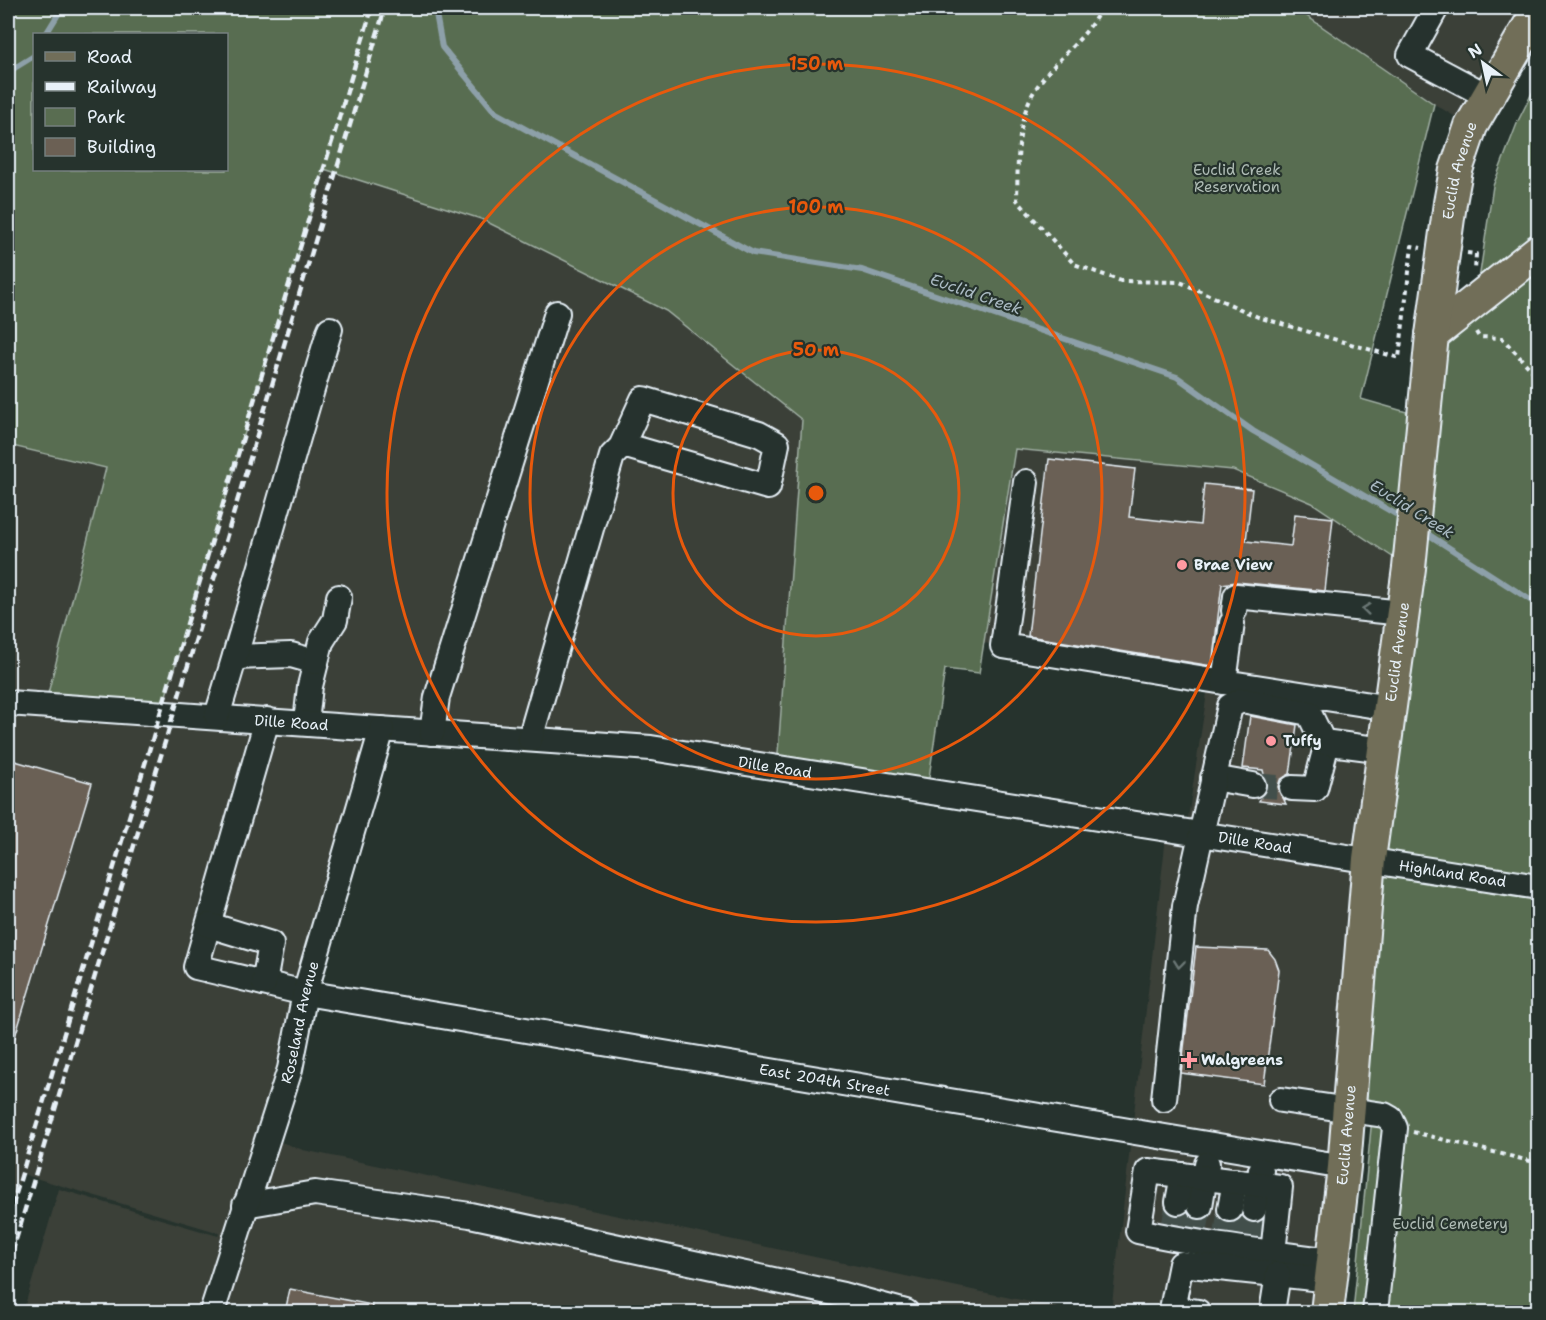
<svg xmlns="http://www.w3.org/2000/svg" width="1546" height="1320" font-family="'Shantell Sans',sans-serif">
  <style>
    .built { fill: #3b4039 }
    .green { fill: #596d51; stroke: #a0afa4; stroke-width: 1.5; fill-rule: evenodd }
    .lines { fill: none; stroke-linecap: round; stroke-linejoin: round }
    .stream { stroke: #8da0a9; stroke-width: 6 }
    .building { fill: #6b6054; stroke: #e8f1f8; stroke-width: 1.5 }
    .minor-tunnel { stroke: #43504b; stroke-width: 24; stroke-dasharray: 24 12; stroke-linecap: butt }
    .minor-casing { stroke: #e8f1f8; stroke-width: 28 }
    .major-casing { stroke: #e8f1f8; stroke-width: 36 }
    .path { stroke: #e8f1f8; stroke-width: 4; stroke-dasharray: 4.5 4.5; stroke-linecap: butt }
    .minor { stroke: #26332d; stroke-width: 24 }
    .major { stroke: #716e59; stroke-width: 32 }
    .rail { stroke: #e8f1f8; stroke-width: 4.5; stroke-dasharray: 9 4.5; stroke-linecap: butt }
    .oneway { stroke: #6a7674 }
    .ring { fill: none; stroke: #e8590c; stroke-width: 3 }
    .poi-dot { fill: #ff9aa2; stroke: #26332d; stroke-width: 2 }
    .labels { text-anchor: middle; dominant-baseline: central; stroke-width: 4.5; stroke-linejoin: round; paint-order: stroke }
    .park-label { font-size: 15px; fill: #afbcb5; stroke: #26332d }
    .street-label { font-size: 15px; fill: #e8f1f8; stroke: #26332d }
    .poi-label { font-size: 15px; font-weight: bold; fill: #e8f1f8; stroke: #26332d; text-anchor: start }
    .water-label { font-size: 16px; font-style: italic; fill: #abbbc4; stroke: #26332d }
    .centre { fill: #e8590c; stroke: #26332d; stroke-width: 3 }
    .ring-label { font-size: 18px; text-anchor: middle; font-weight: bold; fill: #e8590c; stroke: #26332d; stroke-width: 4.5; stroke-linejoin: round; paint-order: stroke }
  </style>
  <rect width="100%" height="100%" fill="#26332d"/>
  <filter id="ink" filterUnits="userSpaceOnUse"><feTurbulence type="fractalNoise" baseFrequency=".0167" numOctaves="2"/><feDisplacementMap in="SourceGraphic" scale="12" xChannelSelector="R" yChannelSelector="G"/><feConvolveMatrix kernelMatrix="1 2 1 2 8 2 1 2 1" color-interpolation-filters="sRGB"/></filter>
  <g filter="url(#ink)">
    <g class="built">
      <polygon points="1295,8 1538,8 1471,126 1434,104"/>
      <polygon points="324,169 481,219 666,311 802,420 777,767 382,729 267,1137 303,1150 1078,1312 23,1312 59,1189 218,1236 220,1233 22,1174 12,1205 8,1208 8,445 106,468 45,705 160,712"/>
      <polygon points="1015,449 1233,470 1312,503 1409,568 1327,1312 1111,1312 1167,828 1186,831 1209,680 984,643"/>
    </g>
    <path class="green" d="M8,8H1295L1434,104L1361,399L1424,417L1432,335L1476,300L1493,186L1518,121L1538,81V1312H1353L1372,1118L1349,1112L1409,568L1312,503L1233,470L1015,449L979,673L945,669L927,791L777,767L802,420L666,311L481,219L324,169L161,712L45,705L106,468L8,445ZM34,34H226V170H34Z"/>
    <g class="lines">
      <g class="stream">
        <polyline points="435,8 442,47 496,113 753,253 862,270 1177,377 1253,431 1404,519"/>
        <polyline points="46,34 62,8"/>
        <polyline points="8,72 34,56"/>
        <polyline points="1423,531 1538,605"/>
      </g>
    </g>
    <g class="building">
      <polygon points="1049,459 1135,469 1129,517 1200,525 1204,484 1252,489 1246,541 1291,546 1295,514 1333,518 1325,591 1237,582 1222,584 1212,666 1028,636"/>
      <polygon points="1250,716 1297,725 1290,774 1280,780 1278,787 1286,804 1259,801 1267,787 1263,770 1243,768"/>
      <polygon points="8,759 92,783 11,1050 8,1049"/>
      <polygon points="1196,947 1268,950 1275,959 1279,970 1264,1084 1181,1073"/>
      <polygon points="290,1289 372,1305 371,1312 285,1312"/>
    </g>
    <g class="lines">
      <g class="minor-tunnel">
        <polyline points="1253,785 1292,788"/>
        <polyline points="1173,1228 1178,1202"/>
        <polyline points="1195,1232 1200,1206"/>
        <polyline points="1226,1236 1230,1209"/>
        <polyline points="1249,1239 1254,1209"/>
      </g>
      <g class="minor-casing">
        <g id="minor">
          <polyline points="1436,8 1410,55 1487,96"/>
          <polyline points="1026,482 1003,646 1224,682"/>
          <polyline points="1234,611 1236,596 1403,613"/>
          <polyline points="1232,623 1224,682 1390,708"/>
          <polyline points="235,657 291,655 316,662 310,686 306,723"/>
          <polyline points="316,662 321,642 335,620 339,597"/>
          <path id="s1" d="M8,703L651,748L1538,887"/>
          <path d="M217,716C256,588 291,458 330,329"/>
          <path id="s2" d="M267,720L196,967L305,993L1344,1167"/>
          <polyline points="432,733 437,697 557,313"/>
          <polyline points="530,739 612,456 621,447 630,447 768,487 777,444 759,434 643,399 621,447"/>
          <polyline points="1213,778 1253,785"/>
          <polyline points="1292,788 1315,789 1327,743"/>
          <polyline points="209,925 271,944 264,983"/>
          <polyline points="1164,1099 1185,906 1230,706 1242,700 1309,713 1323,742 1384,750"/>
          <polyline points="1281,1100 1384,1115 1391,1119 1395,1128 1375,1312"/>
          <polyline points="1178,1202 1183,1175"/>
          <polyline points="245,1205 315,1193 470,1215 843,1295 906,1312"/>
          <polyline points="1200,1206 1207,1164"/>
          <polyline points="1230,1209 1235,1181"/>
          <polyline points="1254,1209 1261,1170"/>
          <path d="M1273,1253L1280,1187L1148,1171L1138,1231C1202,1245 1267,1252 1332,1261"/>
          <path id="s3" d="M212,1312L290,1069L305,993L382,729"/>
          <polyline points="1198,1312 1172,1309 1181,1264 1331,1280"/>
          <polyline points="1272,1312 1278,1274"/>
        </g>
      </g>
      <g class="major-casing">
        <g id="major">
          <polyline points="1432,335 1538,251"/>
          <path id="s4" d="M1327,1312L1344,1167L1369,859L1409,568L1432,335L1450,203L1456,170L1471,126L1538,11"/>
        </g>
      </g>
      <g class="path">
        <path d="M1101,8C1085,42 1050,62 1032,95C1016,125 1018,167 1017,200L1074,264L1121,281L1180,282L1258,317L1399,358L1412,246L1421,248"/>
        <polyline points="1467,253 1476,254 1475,271"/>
        <polyline points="1476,332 1479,337 1502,338 1538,377"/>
        <polyline points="1413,1132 1538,1163"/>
      </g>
      <use href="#minor" class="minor"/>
      <use href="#major" class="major"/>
      <g class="rail">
        <polyline points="8,1220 372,8"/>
        <polyline points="8,1266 385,8"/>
      </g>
    </g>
    <defs><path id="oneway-chevron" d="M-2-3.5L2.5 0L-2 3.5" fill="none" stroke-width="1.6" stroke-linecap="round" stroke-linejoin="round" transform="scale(1.5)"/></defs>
    <g class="oneway">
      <use href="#oneway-chevron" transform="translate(1366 609) rotate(-174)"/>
      <use href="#oneway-chevron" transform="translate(1179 964) rotate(96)"/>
    </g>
  </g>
  <g class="ring">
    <circle cx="816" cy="493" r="143"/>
    <circle cx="816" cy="493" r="286"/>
    <circle cx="816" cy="493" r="429"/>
  </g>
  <g class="poi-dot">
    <circle cx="1182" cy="565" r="6"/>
    <circle cx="1271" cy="741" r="6"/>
    <path d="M1186 1051h6v6h6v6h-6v6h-6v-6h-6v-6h6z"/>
  </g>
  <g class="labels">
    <g class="park-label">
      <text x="1237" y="170">Euclid Creek<tspan x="1237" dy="17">Reservation</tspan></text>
      <text x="1450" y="1224">Euclid Cemetery</text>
    </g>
    <g class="street-label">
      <text stroke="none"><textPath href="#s4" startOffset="1150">Euclid Avenue</textPath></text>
      <text stroke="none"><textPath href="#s4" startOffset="664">Euclid Avenue</textPath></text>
      <text stroke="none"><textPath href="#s1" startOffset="284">Dille Road</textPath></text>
      <text stroke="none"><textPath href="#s1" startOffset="770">Dille Road</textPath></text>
      <text stroke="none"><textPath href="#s1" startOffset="1256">Dille Road</textPath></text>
      <text stroke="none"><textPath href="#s1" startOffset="1456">Highland Road</textPath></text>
      <text stroke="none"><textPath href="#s3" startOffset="303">Roseland Avenue</textPath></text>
      <text stroke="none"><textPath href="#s2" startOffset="896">East 204th Street</textPath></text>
      <text stroke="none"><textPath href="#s4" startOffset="178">Euclid Avenue</textPath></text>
    </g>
    <g class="poi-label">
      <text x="1194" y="565">Brae View</text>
      <text x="1283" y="741">Tuffy</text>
      <text x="1201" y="1060">Walgreens</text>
    </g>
    <g class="water-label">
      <text transform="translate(976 294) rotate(19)">Euclid Creek</text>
      <text transform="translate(1412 509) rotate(32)">Euclid Creek</text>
    </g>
  </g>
  <circle cx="816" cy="493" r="9" class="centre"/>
  <g class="ring-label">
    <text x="816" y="70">150 m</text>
    <text x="816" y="213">100 m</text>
    <text x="816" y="356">50 m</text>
  </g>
  <rect width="1546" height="1320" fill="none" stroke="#26332d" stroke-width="30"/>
  <rect x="15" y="15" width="1516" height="1290" fill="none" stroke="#e8f1f8" stroke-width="2" filter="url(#ink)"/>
  <rect x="33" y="33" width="195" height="138" fill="#26332d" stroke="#747f7e" stroke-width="1.5"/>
  <rect x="45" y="52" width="30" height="9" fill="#716e59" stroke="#747f7e" stroke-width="1.5"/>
  <text x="87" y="63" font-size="18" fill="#e8f1f8">Road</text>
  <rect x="45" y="82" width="30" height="9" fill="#e8f1f8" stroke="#747f7e" stroke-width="1.5"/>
  <text x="87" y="93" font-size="18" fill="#e8f1f8">Railway</text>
  <rect x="45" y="108" width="30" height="18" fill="#596d51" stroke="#747f7e" stroke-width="1.5"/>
  <text x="87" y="123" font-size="18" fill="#e8f1f8">Park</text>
  <rect x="45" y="138" width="30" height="18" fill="#6b6054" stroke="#747f7e" stroke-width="1.5"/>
  <text x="87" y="153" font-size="18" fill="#e8f1f8">Building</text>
  <g transform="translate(1483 63) rotate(327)" stroke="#26332d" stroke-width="4.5" paint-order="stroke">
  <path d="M0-4.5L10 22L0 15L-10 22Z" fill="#e8f1f8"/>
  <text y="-9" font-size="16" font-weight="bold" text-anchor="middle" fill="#e8f1f8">N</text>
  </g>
</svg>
